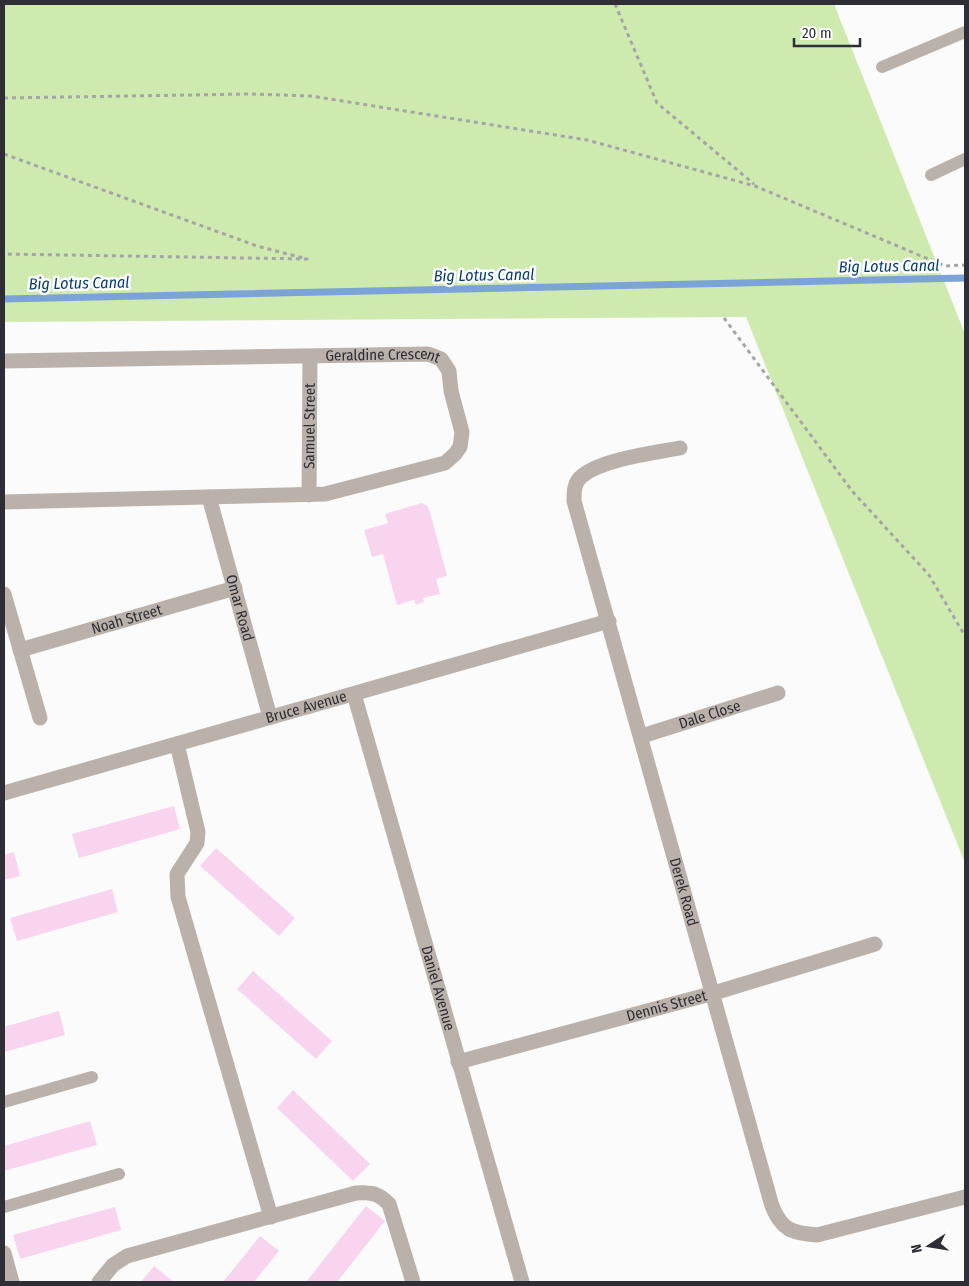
<svg xmlns="http://www.w3.org/2000/svg" width="969" height="1286" font-family="'Fira Sans Condensed',sans-serif">
  <style>
    .green { fill: #cfeaaf }
    .lines { fill: none; stroke-linecap: round; stroke-linejoin: round }
    .stream { stroke: #7ca3d7; stroke-width: 7 }
    .building { fill: #f8d4ef }
    .path { stroke: #a5a4a8; stroke-width: 3; stroke-dasharray: 4 4; stroke-linecap: butt }
    .lane { stroke: #bab2aa; stroke-width: 12 }
    .street { stroke: #bab2aa; stroke-width: 15 }
    .labels { text-anchor: middle; dominant-baseline: central; stroke-width: 5; stroke-linejoin: round; paint-order: stroke }
    .street-label { font-size: 15px; fill: #2f2d36; stroke: #fff }
    .water-label { font-size: 16px; font-style: italic; fill: #063c7a; stroke: #fff }
  </style>
  <rect width="100%" height="100%" fill="#fbfbfb"/>
  <polygon class="green" points="4,4 834,4 965,334 965,863 746,317 4,322"/>
  <g class="lines">
    <polyline class="stream" points="4,299 965,278"/>
  </g>
  <g class="building">
    <polygon points="422,503 427,506 430,512 447,576 436,579 440,594 423,598 424,602 416,605 414,600 397,605 383,554 372,557 364,530 388,523 385,514"/>
    <polygon points="174,806 180,829 79,858 72,834"/>
    <polygon points="216,848 295,918 279,936 200,866"/>
    <polygon points="14,852 20,876 4,880 4,855"/>
    <polygon points="112,889 118,912 17,941 10,918"/>
    <polygon points="253,971 332,1041 316,1059 237,989"/>
    <polygon points="59,1011 65,1035 4,1052 4,1027"/>
    <polygon points="293,1090 370,1164 353,1181 277,1108"/>
    <polygon points="90,1121 97,1145 4,1171 4,1146"/>
    <polygon points="366,1206 385,1221 337,1282 306,1282"/>
    <polygon points="115,1207 121,1230 20,1259 13,1235"/>
    <polygon points="260,1236 279,1251 254,1282 223,1282"/>
    <polygon points="154,1266 174,1282 141,1282"/>
  </g>
  <g class="lines">
    <g class="path">
      <polyline points="615,4 657,103 754,184"/>
      <polyline points="4,98 251,94 311,96 587,140 755,186 945,266 965,265"/>
      <polyline points="4,154 257,246 307,259 4,254"/>
      <polyline points="724,318 852,491 929,575 965,636"/>
    </g>
    <g class="lane">
      <polyline points="882,67 965,32"/>
      <polyline points="931,175 965,159"/>
      <polyline points="4,1102 92,1077"/>
      <polyline points="4,1207 119,1174"/>
    </g>
    <g class="street">
      <path id="s1" d="M4,361L428,354L441,359L449,371L451,391L462,432L460,447L455,454L445,463L325,494L4,502"/>
      <path id="s2" d="M680,448C654,453 603,459 582,476C574,482 574,492 574,501L772,1206C782,1231 793,1233 817,1235L965,1197"/>
      <path id="s3" d="M309,495L310,357"/>
      <path id="s4" d="M209,497L270,717"/>
      <polyline points="4,594 40,718"/>
      <path id="s5" d="M20,650L235,588"/>
      <path id="s6" d="M354,694L522,1282"/>
      <path id="s7" d="M642,736L778,693"/>
      <polyline points="177,744 198,832 197,843 177,874 178,897 271,1217"/>
      <path id="s8" d="M4,793L609,621"/>
      <path id="s9" d="M458,1062L714,993L875,944"/>
      <polyline points="4,1253 12,1282"/>
      <path d="M99,1282L113,1265L127,1256L356,1193C371,1192 378,1193 389,1204L413,1282"/>
    </g>
  </g>
  <g class="labels">
    <g class="street-label">
      <text stroke="none"><textPath href="#s1" startOffset="379">Geraldine Crescent</textPath></text>
      <text stroke="none"><textPath href="#s3" startOffset="69">Samuel Street</textPath></text>
      <text stroke="none"><textPath href="#s4" startOffset="115">Omar Road</textPath></text>
      <text stroke="none"><textPath href="#s5" startOffset="111">Noah Street</textPath></text>
      <text stroke="none"><textPath href="#s8" startOffset="314">Bruce Avenue</textPath></text>
      <text stroke="none"><textPath href="#s7" startOffset="71">Dale Close</textPath></text>
      <text stroke="none"><textPath href="#s2" startOffset="536">Derek Road</textPath></text>
      <text stroke="none"><textPath href="#s6" startOffset="306">Daniel Avenue</textPath></text>
      <text stroke="none"><textPath href="#s9" startOffset="216">Dennis Street</textPath></text>
    </g>
    <g class="water-label">
      <text transform="translate(889 266) rotate(-1)">Big Lotus Canal</text>
      <text transform="translate(484 275) rotate(-1)">Big Lotus Canal</text>
      <text transform="translate(79 283) rotate(-1)">Big Lotus Canal</text>
    </g>
  </g>
  <rect width="969" height="1286" fill="none" stroke="#2f2d36" stroke-width="10"/>
  <g transform="translate(929 1246) rotate(258)" stroke="#ffffff" stroke-width="4" paint-order="stroke">
  <path d="M0-4L9 19L0 12L-9 19Z" fill="#2f2d36"/>
  <text y="-8" font-size="14" font-weight="bold" text-anchor="middle" fill="#2f2d36">N</text>
  </g>
  <path d="M794 38v8h66v-8" fill="none" stroke="#2f2d36" stroke-width="2.5"/>
  <text x="802" y="38" font-size="15" fill="#2f2d36" stroke="#ffffff" stroke-width="4" paint-order="stroke">20 m</text>
</svg>
